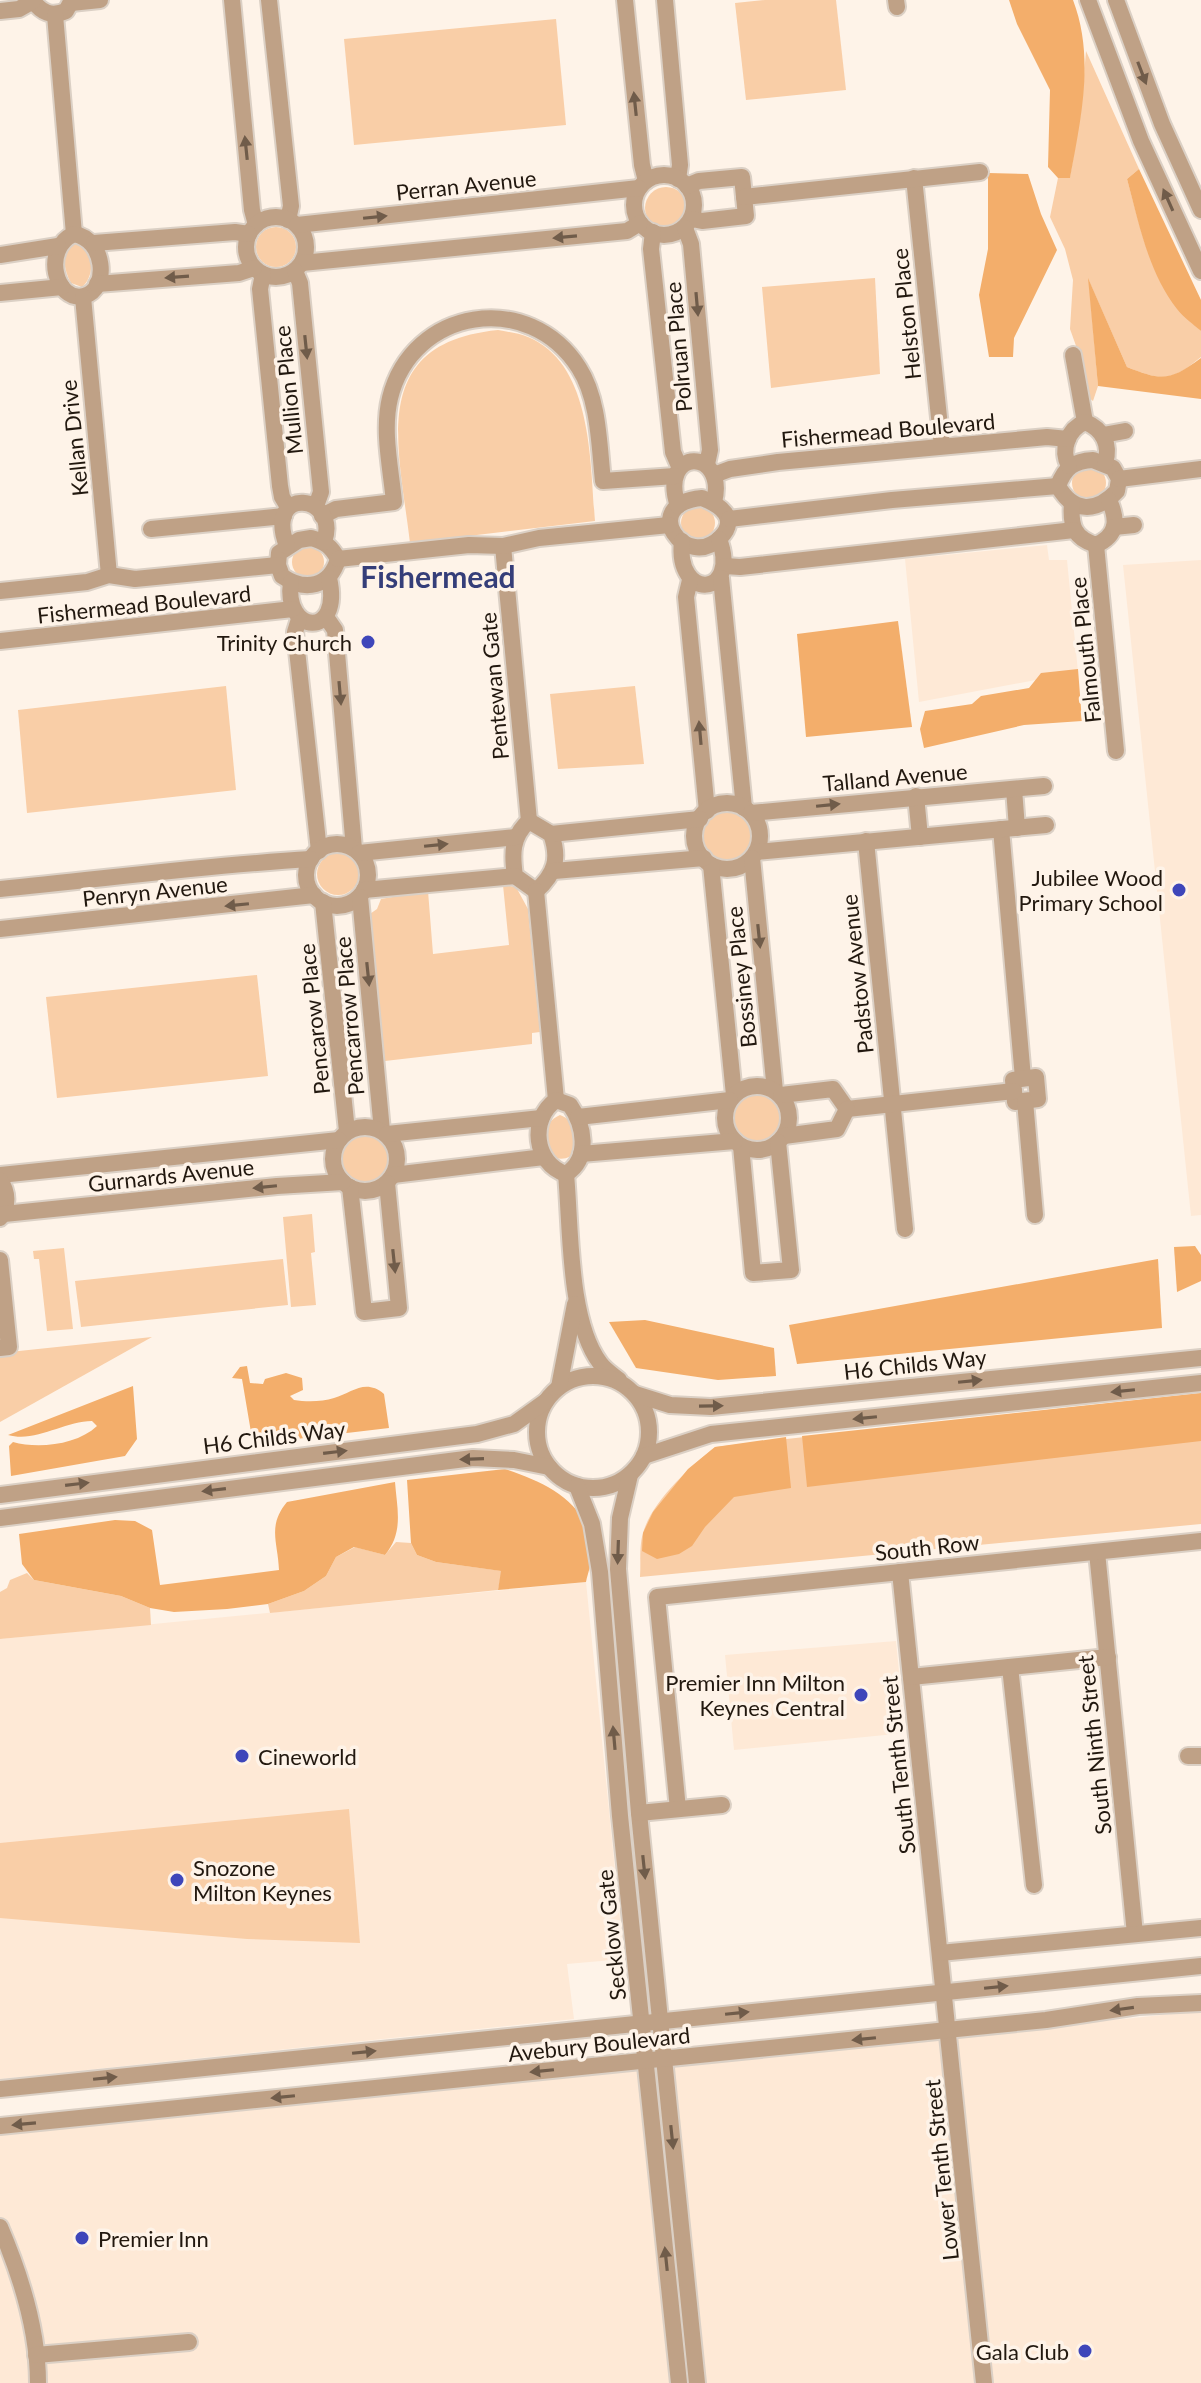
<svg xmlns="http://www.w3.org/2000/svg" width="1201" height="2383" font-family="Lato,sans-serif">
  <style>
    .built { fill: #fee9d6 }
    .green { fill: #f9cea7 }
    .forest { fill: #f3ae6b }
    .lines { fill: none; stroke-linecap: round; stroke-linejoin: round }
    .minor-casing { stroke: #dbd0c5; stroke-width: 20 }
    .minor { stroke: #bfa186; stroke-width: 16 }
    .oneway { fill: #705c4a }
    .poi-dot { fill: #3e46ba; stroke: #fef3e8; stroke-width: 3 }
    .labels { text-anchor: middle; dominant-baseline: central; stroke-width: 7; stroke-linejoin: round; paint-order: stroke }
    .street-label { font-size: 22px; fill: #22180f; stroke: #fef3e8 }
    .poi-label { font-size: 22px; fill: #22180f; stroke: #fef3e8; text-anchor: end }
    .district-label { font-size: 30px; font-weight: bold; fill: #353e79; stroke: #fef3e8 }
  </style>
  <rect width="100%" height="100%" fill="#fef3e8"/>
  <g class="built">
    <polygon points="1047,545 1049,560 1067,560 1078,672 919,702 905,559"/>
    <polygon points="1201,560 1201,1215 1191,1216 1123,565"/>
    <polygon points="586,1582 624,1959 567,1964 574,2019 0,2079 0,1639"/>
    <polygon points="896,1641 905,1733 734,1750 725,1655"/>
    <polygon points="1201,2011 1201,2383 0,2383 0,2135"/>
  </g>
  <g class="green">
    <polygon points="765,0 836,0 846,90 746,100 735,3"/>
    <polygon points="556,19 566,125 354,145 344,39"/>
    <path d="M1086,51L1139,169L1127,179C1144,239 1151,288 1201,331V357C1171,382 1162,381 1127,367L1089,281L1098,386L1093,401L1084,394L1080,357L1070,329L1073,280L1065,249L1050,217L1058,178L1070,177L1081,111Z"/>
    <circle cx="666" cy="208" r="21"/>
    <circle cx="276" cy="247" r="20"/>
    <path d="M75,242C94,249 96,275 82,287L71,283C63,269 61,252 75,242Z"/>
    <polygon points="875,278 880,374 771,388 762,287"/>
    <path d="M498,330C507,332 519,333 528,337C593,364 590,462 595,521L410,543C399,448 366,343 498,330Z"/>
    <circle cx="1089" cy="483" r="17"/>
    <circle cx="698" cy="523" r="17"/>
    <circle cx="308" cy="562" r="16"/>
    <polygon points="226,686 236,790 27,813 18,710"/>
    <polygon points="635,686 644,764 558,769 550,694"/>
    <circle cx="726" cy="836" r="27"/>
    <circle cx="338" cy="874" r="21"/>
    <polygon points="503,885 516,887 528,909 540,1032 532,1033 532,1044 385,1061 367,916 377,909 381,899 428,891 433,954 509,945"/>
    <polygon points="257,975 268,1076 57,1098 46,997"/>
    <circle cx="757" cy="1118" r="24"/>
    <path d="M560,1115C576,1121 575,1133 577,1149C570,1158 566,1160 554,1158C543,1144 541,1123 560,1115Z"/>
    <circle cx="366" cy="1158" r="24"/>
    <polygon points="312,1214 315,1252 311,1253 316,1305 291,1307 283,1217"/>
    <polygon points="64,1248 73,1329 47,1331 39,1259 34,1259 33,1251"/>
    <polygon points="283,1259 288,1305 81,1327 75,1281"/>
    <polygon points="152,1337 0,1422 0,1353"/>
    <path d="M1201,1393V1524L640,1577C641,1563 639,1546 643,1533C652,1501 690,1467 715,1447Z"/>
    <polygon points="396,1542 411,1543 417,1555 436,1562 502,1571 498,1590 270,1613 268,1604 304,1591 326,1576 336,1557 355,1547 385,1555"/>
    <polygon points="27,1573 34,1580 121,1596 150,1608 151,1625 0,1639 0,1592 7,1588 10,1580"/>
    <polygon points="349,1809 360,1943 247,1939 0,1918 0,1843"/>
  </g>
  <g class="forest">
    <path d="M1009,0H1073C1095,58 1081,118 1070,178H1058L1048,167L1050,90L1017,24Z"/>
    <path d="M1139,169L1201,300V331C1193,324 1184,318 1177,309C1148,272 1139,223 1127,179Z"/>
    <polygon points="988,173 1028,174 1041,214 1057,250 1014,338 1013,357 989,357 979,295 988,249"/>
    <path d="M1088,278L1127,367C1162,381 1170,381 1201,358V399L1098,386Z"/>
    <polygon points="898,621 912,727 806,737 797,634"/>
    <polygon points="1078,669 1082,721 1024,725 924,748 920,729 925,711 972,704 981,696 1029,688 1041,673"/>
    <polygon points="1195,1246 1201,1255 1201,1281 1177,1292 1174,1247"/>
    <polygon points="1158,1259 1162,1328 797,1364 789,1325"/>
    <polygon points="645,1320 774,1348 776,1376 718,1380 636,1368 609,1322"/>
    <path d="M247,1366L250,1383L263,1384L265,1379L286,1373L302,1378L303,1390L290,1396L294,1400C306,1402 322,1402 334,1398C352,1393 365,1378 384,1394L389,1428L253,1444L242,1379L232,1378L240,1367Z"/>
    <path d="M133,1386L137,1439L125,1456L11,1476L9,1446L13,1442C38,1449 77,1445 97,1426L92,1421C64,1421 36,1443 8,1435Z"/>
    <polygon points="1201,1393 1201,1441 807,1487 802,1436"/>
    <polygon points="786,1437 791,1488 734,1497 705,1527 692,1546 679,1554 657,1559 642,1551 643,1533 653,1512 688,1469 715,1447"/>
    <path d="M505,1469C544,1482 590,1502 592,1551C593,1560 588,1572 586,1582L498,1590L501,1571L436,1562L417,1555L411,1543L407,1480Z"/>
    <path d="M395,1482C397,1509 404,1532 385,1555L354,1547L336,1557L326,1576L304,1591L268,1604L227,1609L174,1612L150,1608L121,1596L34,1580L22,1564L19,1534L115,1520L135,1521L152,1530L160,1585L279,1570C278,1542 267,1526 287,1502Z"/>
  </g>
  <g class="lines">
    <g class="minor-casing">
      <g id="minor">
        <path d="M32,0C42,13 51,17 66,11L72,0"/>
        <polyline points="232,0 252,210 256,225"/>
        <polyline points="269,0 291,206 288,220"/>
        <polyline points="625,0 642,165 646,181"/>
        <polyline points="665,0 680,165 678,179"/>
        <polyline points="896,0 897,7"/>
        <polyline points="1088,0 1141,141 1201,271"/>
        <polyline points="1116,0 1162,124 1201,210"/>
        <polyline points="71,3 100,0"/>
        <polyline points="0,11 19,9 33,1"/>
        <polyline points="55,15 74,234"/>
        <circle cx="664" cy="205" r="30"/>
        <polyline points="914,178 942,446"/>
        <polyline points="687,186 699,181 742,177 746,216 702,221 692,219"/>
        <polyline points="744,197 980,172"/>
        <circle cx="276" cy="247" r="30"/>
        <polyline points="297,225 639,188"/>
        <polyline points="685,228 691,244 710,450 707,464"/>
        <polyline points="653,232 651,249 673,452 679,466"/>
        <path d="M74,234C105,239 110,289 84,296C56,303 41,249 74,234Z"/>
        <polyline points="94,243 235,232 249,234"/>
        <polyline points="0,255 58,246"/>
        <polyline points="302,263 627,231 640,223"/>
        <polyline points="295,271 300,283 321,492 316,506"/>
        <polyline points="263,274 260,289 280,486 282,497 288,507"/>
        <polyline points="97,284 239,273 254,268"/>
        <polyline points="0,293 62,287"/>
        <polyline points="83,297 109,575"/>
        <polyline points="1073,355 1085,422"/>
        <polyline points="1103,435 1125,431"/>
        <path d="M1093,460L1113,468L1119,479L1117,491C1096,513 1073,513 1058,486C1065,467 1074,461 1093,460Z"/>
        <path d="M1069,466C1060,450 1068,429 1085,422C1103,429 1111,445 1105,463"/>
        <polyline points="714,475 730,469 778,462 1047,437 1068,439"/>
        <polyline points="1119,479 1201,469"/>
        <path d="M702,498C720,505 739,518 721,537C686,573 637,504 702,498Z"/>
        <path d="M1072,503C1070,526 1074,538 1096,545C1118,535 1118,520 1109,500"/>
        <path d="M678,506C658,446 728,448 714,502"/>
        <path d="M322,516L336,509L394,502C391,469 382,431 390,398C412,308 529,289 579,368C599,399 599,445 603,481L675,476"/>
        <polyline points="729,519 892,500 1058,486"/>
        <polyline points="1114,527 1134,525"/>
        <polyline points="151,529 284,516"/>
        <path d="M311,538C325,542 331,546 338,559C330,587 305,592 282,576L278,565L279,553L299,540Z"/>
        <path d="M682,541C675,602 741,597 719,539"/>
        <polyline points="1096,545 1116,751"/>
        <path d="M287,546C263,484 341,494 324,542"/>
        <polyline points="503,546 529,821"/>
        <polyline points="338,559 469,545 503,546 539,538 669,525"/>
        <polyline points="725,566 740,567 1074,530"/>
        <polyline points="721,578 744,808"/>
        <polyline points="690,580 686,597 707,811"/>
        <path d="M291,582C283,634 343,640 329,578"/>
        <polyline points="0,591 87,582 109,575 135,579 278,565"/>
        <polyline points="326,617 335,630 354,849"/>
        <polyline points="299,619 295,632 319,851"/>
        <polyline points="0,641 293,609"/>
        <polyline points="1014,789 1017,828"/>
        <polyline points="916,796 920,837"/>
        <circle cx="727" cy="836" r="33"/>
        <polyline points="751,813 1044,786"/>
        <path d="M529,821L551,834C560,859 555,874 536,891L515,876C512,855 511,837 529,821Z"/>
        <polyline points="1001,829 1023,1078"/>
        <polyline points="551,834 700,819"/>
        <polyline points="866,841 905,1229"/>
        <circle cx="337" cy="875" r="31"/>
        <polyline points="756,852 1046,825"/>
        <polyline points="359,853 516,837"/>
        <polyline points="752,858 775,1091"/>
        <polyline points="711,865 734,1095"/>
        <polyline points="554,871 704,858"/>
        <path d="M0,889C104,879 207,865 311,859"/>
        <polyline points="364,890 515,876"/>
        <polyline points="536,891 556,1100"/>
        <polyline points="360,897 382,1131"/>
        <polyline points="323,902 347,1131"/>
        <polyline points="0,929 314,895"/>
        <polygon points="1036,1077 1038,1099 1015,1102 1013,1080"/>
        <circle cx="757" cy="1118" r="32"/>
        <polyline points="781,1095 833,1089 847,1109"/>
        <path d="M556,1100L570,1105C584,1125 591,1158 566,1174C534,1164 529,1119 556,1100Z"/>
        <polyline points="1025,1101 1035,1215"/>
        <polyline points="847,1109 1014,1091"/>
        <polyline points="578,1117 730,1100"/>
        <circle cx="365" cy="1159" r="32"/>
        <polyline points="387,1134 541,1118"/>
        <polyline points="784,1136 837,1129 847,1109"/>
        <polyline points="741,1146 753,1273 791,1270 778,1142"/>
        <polyline points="581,1154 735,1141"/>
        <path d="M566,1174C571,1227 568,1320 600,1363C605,1370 613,1375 619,1380"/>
        <polyline points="0,1175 339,1140"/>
        <polyline points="393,1175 544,1157"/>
        <path d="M0,1180C8,1192 9,1206 0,1218"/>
        <polyline points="350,1187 364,1312 399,1308 387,1183"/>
        <polyline points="4,1214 277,1186 343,1182"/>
        <polyline points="0,1260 9,1347 0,1348"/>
        <circle cx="593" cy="1432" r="56"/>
        <polyline points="559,1387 575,1304"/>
        <polyline points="635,1394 670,1405 711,1407 1201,1358"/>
        <polyline points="644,1456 711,1434 1201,1383"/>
        <polyline points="630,1475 620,1518 618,1569 639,1813 697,2383"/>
        <polyline points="577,1486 592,1524 600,1572 620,1816 679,2383"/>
        <polyline points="0,1495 477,1434 514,1424 546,1401"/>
        <polyline points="0,1518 473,1458 514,1460 549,1467"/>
        <polyline points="1097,1552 1135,1934"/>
        <polyline points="900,1572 984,2383"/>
        <polyline points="1010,1667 1034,1885"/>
        <polyline points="911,1677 1108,1657"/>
        <polyline points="1188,1756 1201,1756"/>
        <polyline points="678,1809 657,1597 1201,1541"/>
        <polyline points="639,1813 722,1805"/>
        <polyline points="940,1953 1201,1928"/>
        <polyline points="0,2089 1201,1966"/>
        <polyline points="0,2126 1046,2020 1138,2006 1201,2003"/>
        <path d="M0,2227C21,2276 38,2329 38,2383"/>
        <polyline points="36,2355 189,2342"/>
      </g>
    </g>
    <use href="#minor" class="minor"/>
  </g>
  <defs><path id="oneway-solid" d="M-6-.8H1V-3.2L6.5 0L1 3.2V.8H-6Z" transform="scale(2)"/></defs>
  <g class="oneway">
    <use href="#oneway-solid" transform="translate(1142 73) rotate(69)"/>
    <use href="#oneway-solid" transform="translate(635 104) rotate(-96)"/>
    <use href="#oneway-solid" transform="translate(246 148) rotate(-96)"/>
    <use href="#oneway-solid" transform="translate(1168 200) rotate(-114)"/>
    <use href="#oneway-solid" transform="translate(375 217) rotate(-6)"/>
    <use href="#oneway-solid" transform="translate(565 237) rotate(175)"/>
    <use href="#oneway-solid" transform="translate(177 277) rotate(176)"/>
    <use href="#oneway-solid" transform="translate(697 304) rotate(85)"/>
    <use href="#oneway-solid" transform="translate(306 347) rotate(84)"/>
    <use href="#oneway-solid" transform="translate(340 693) rotate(85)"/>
    <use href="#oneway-solid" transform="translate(700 733) rotate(-95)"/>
    <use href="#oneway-solid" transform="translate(828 805) rotate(-6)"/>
    <use href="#oneway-solid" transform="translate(436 845) rotate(-6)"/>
    <use href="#oneway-solid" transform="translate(237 905) rotate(174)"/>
    <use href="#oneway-solid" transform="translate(759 936) rotate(84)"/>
    <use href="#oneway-solid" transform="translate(368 974) rotate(84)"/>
    <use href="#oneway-solid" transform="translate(265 1187) rotate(174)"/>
    <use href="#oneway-solid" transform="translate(394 1261) rotate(84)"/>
    <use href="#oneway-solid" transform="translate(970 1381) rotate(-6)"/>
    <use href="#oneway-solid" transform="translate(1123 1391) rotate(174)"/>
    <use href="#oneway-solid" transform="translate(711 1406) rotate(-1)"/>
    <use href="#oneway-solid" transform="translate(865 1418) rotate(174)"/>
    <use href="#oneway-solid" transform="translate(335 1452) rotate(-7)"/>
    <use href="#oneway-solid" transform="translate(472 1459) rotate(178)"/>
    <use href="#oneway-solid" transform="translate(77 1484) rotate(-7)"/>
    <use href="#oneway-solid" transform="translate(214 1490) rotate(173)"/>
    <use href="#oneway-solid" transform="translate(618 1552) rotate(92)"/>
    <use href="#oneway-solid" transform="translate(614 1738) rotate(-95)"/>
    <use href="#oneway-solid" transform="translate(644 1867) rotate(84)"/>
    <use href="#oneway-solid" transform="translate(996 1987) rotate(-6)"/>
    <use href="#oneway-solid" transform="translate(1122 2009) rotate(172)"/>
    <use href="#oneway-solid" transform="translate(737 2013) rotate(-6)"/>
    <use href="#oneway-solid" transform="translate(864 2039) rotate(174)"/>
    <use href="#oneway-solid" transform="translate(364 2052) rotate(-6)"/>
    <use href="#oneway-solid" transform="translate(542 2071) rotate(174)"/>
    <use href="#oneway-solid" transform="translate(105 2078) rotate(-6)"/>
    <use href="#oneway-solid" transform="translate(283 2097) rotate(174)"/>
    <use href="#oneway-solid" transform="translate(24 2124) rotate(175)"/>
    <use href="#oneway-solid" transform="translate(672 2137) rotate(84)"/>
    <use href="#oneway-solid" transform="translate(666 2259) rotate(-96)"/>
  </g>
  <g class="poi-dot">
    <circle cx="368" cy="642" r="8"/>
    <circle cx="1179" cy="890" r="8"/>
    <circle cx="861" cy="1695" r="8"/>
    <circle cx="242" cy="1756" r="8"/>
    <circle cx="177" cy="1880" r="8"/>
    <circle cx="82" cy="2238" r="8"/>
    <circle cx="1085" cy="2351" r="8"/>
  </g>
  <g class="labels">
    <g class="street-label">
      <text transform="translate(466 185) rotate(-6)">Perran Avenue</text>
      <text transform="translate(906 314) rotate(-96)">Helston Place</text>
      <text transform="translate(678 347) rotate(-95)">Polruan Place</text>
      <text transform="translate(288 390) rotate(-96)">Mullion Place</text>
      <text transform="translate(888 430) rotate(-5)">Fishermead Boulevard</text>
      <text transform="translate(74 438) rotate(-96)">Kellan Drive</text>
      <text transform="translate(144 604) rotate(-6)">Fishermead Boulevard</text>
      <text transform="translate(1085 650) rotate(-96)">Falmouth Place</text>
      <text transform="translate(494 686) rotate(-95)">Pentewan Gate</text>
      <text transform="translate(895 777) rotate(-5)">Talland Avenue</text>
      <text transform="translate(155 891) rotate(-6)">Penryn Avenue</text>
      <text transform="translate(857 974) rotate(-96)">Padstow Avenue</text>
      <text transform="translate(741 977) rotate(-96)">Bossiney Place</text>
      <text transform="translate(349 1016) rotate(-95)">Pencarrow Place</text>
      <text transform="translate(314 1019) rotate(-96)">Pencarow Place</text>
      <text transform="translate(171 1175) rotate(-6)">Gurnards Avenue</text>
      <text transform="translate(915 1364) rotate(-6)">H6 Childs Way</text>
      <text transform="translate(274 1437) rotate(-7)">H6 Childs Way</text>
      <text transform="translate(927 1547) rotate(-6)">South Row</text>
      <text transform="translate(1094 1745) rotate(-96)">South Ninth Street</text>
      <text transform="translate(898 1765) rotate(-96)">South Tenth Street</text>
      <text transform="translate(611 1935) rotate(-96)">Secklow Gate</text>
      <text transform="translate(599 2044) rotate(-6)">Avebury Boulevard</text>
      <text transform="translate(941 2170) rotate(-96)">Lower Tenth Street</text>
    </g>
    <g class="poi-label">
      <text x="352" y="642">Trinity Church</text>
      <text x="1163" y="877">Jubilee Wood<tspan x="1163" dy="25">Primary School</tspan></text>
      <text x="845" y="1682">Premier Inn Milton<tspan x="845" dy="25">Keynes Central</tspan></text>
      <text x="258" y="1756" text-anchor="start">Cineworld</text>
      <text x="193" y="1867" text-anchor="start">Snozone<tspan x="193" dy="25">Milton Keynes</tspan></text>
      <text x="98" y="2238" text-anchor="start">Premier Inn</text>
      <text x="1069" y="2351">Gala Club</text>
    </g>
    <g class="district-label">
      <text x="438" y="576">Fishermead</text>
    </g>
  </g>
</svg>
